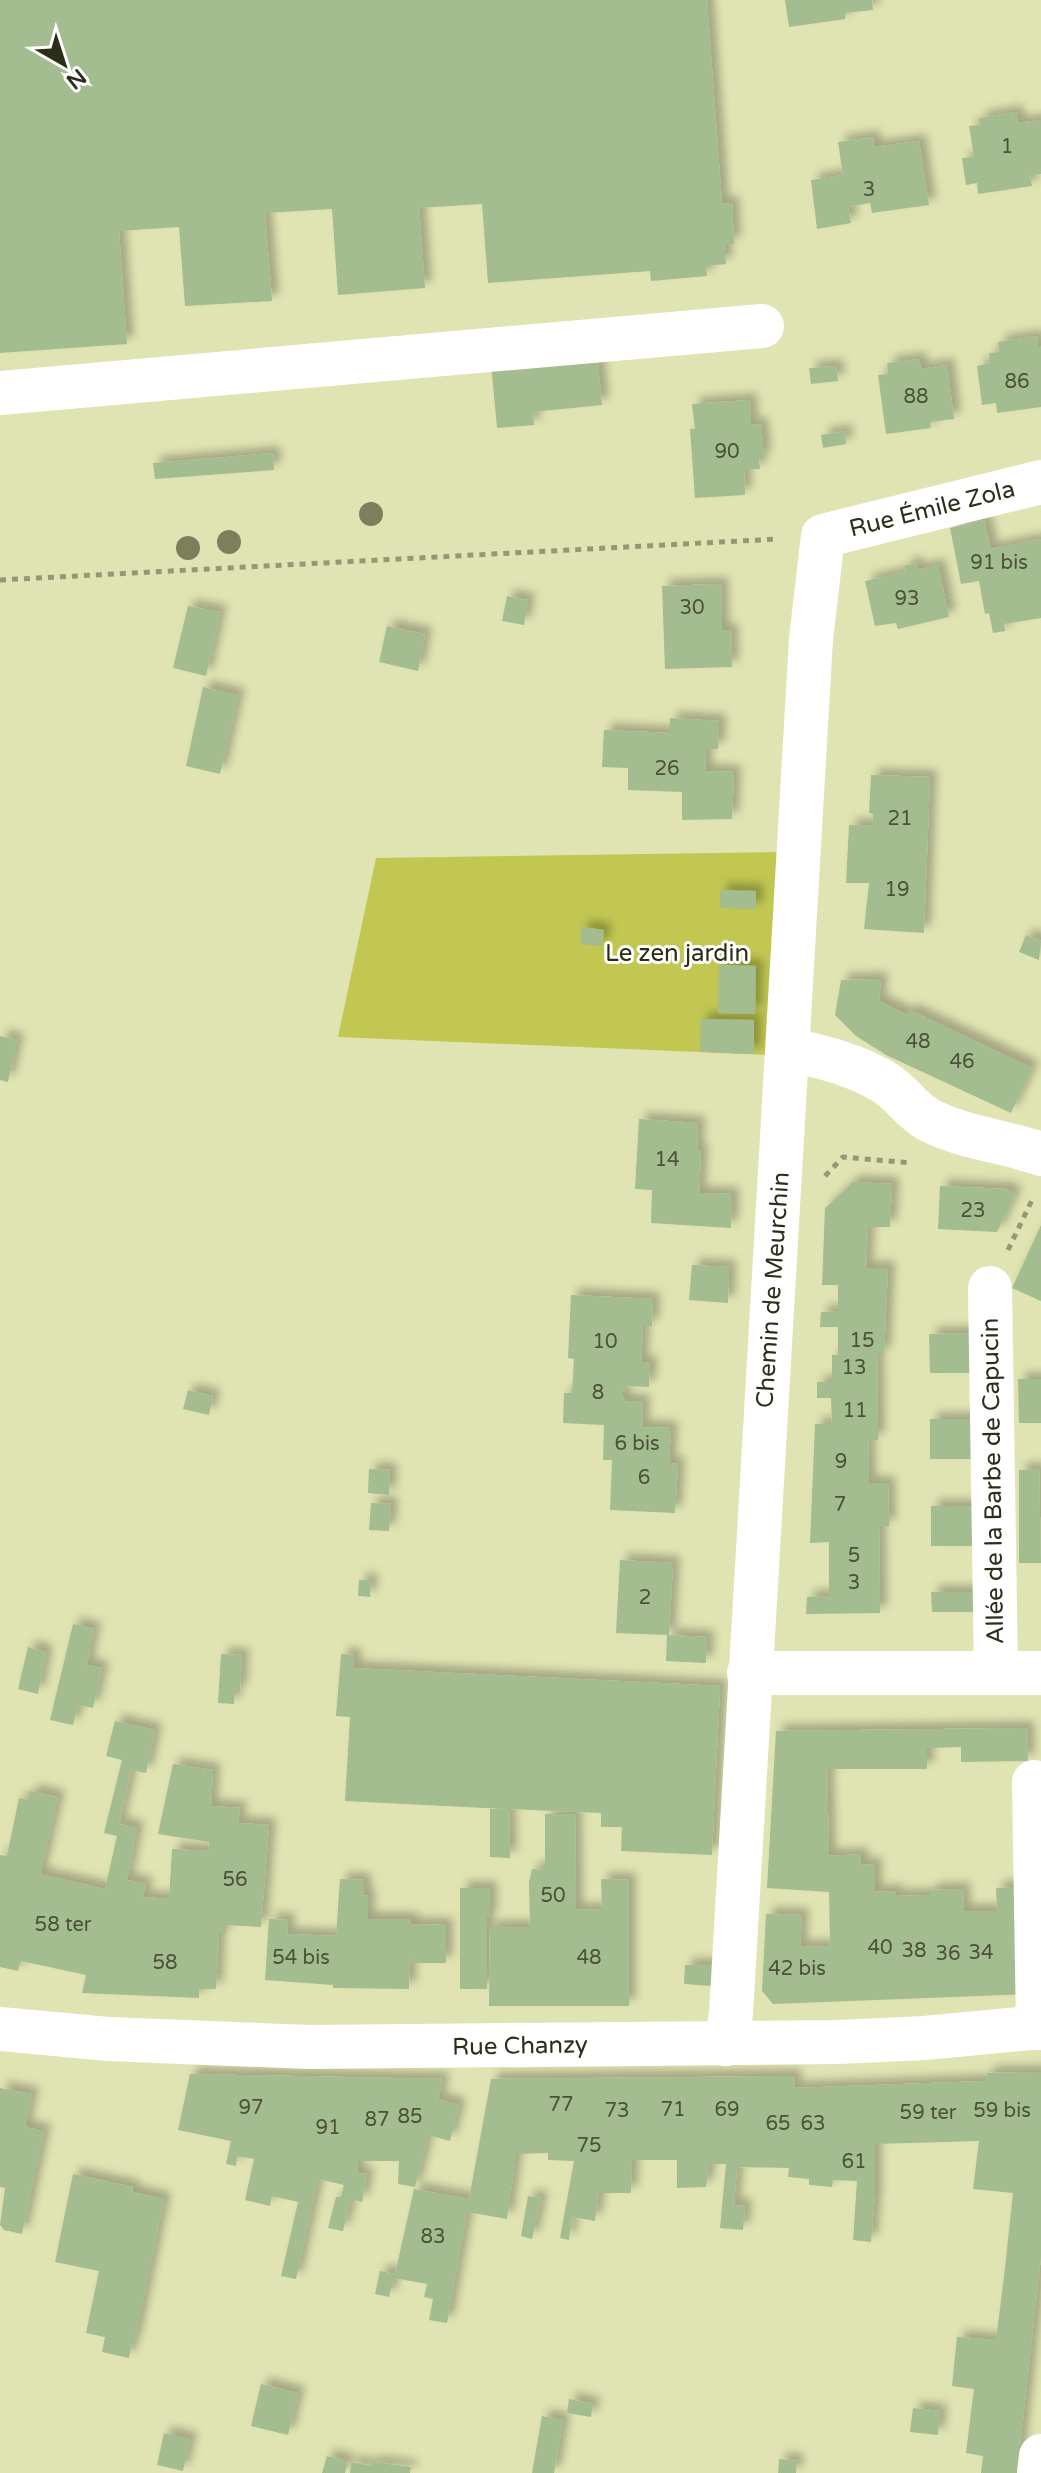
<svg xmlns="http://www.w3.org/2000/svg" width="1041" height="2473" font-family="'Varela Round',sans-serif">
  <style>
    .green { fill: #c1c751 }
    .building { fill: #a3bc90; filter: url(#shadow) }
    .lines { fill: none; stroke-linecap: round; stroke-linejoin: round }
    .path { stroke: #959873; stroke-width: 5; stroke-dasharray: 6 6; stroke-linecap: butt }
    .minor { stroke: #fff; stroke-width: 44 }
    .tree { fill: #7c7f5c }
    .labels { text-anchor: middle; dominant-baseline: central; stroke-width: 6; stroke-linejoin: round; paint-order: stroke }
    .number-label { font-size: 20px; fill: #4a5238 }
    .street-label { font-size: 24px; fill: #2c2e1a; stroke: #fff }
    .park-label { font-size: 24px; fill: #2a2c16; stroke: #fff }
  </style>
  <defs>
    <filter id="shadow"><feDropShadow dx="7" dy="-7" stdDeviation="4" flood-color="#0004"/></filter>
  </defs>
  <rect width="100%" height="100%" fill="#e0e4b2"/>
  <polygon class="green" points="782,852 772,1055 338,1037 376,858"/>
  <g class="building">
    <polygon points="0,0 707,0 722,204 732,203 734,244 724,244 726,264 706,266 707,276 651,281 650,271 488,283 482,204 419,208 425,288 338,295 332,209 265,213 272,301 185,306 179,227 119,231 127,344 0,353"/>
    <polygon points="785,0 872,0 873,10 845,13 845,19 789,27"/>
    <polygon points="1016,112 1018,123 1041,120 1041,174 1030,175 1032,186 978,194 977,183 966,185 962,158 974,157 969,126 980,125 979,118"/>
    <polygon points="873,137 874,147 919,141 929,205 872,213 870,203 848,207 851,223 817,229 811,180 843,175 838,142"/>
    <polygon points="1037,336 1038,346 1041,346 1041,407 997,413 996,403 982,405 977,366 990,363 989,353 999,352 998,342"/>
    <polygon points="597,354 602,405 533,412 534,425 497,428 491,364"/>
    <polygon points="919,359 921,369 947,365 954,419 930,422 931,428 886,434 878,375 888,374 887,363"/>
    <polygon points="836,366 838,381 811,384 809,368"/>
    <polygon points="750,400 751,425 761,424 764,458 759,458 760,469 744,470 745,495 695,498 690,429 695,429 692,404"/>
    <polygon points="845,431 846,444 823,448 821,435"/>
    <polygon points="273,453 274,470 155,479 153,463"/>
    <polygon points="984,520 991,549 1041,539 1041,618 1004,624 1005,631 993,633 989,613 985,614 979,581 961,584 950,528"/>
    <polygon points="916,563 917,570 938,565 949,617 898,629 896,623 875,626 865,581 905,572 904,566"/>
    <polygon points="721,584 722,630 731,630 732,667 665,669 662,586"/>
    <polygon points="507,596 528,600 524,625 502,621"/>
    <polygon points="188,606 220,612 206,676 173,668"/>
    <polygon points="387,626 425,634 418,671 379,662"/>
    <polygon points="203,687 238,695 220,774 186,766"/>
    <polygon points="670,718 719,721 718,749 706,749 705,771 734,772 732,819 682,820 682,792 628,790 628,768 602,767 604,730 670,733"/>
    <polygon points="871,775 930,777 924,933 864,929 869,883 846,883 849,825 872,826 873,814 869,813"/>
    <polygon points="720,890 756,891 756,909 720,908"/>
    <polygon points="581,927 604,930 602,946 581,944"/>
    <polygon points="1026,935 1041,941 1039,960 1019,952"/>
    <polygon points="719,965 756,966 755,1014 718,1013"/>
    <polygon points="881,979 879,1001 907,1015 910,1010 1032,1068 1011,1113 886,1055 856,1036 835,1015 841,980"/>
    <polygon points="701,1019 754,1020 754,1054 700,1052"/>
    <polygon points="0,1036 17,1040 8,1082 0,1080"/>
    <polygon points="639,1119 698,1123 697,1150 701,1151 699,1193 732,1194 731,1228 651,1223 652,1190 635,1189"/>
    <polygon points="853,1182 892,1184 890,1227 868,1227 866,1268 888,1268 884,1354 877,1354 878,1440 868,1440 869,1483 888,1483 889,1526 879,1526 880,1613 806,1614 807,1597 829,1596 829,1542 810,1543 815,1424 832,1424 831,1398 817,1398 817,1382 832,1382 832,1355 838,1355 838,1327 820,1327 821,1312 838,1311 838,1285 822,1285 825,1208"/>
    <polygon points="940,1186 1006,1189 1015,1194 997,1232 938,1229"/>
    <polygon points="1041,1225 1041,1301 1012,1288"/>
    <polygon points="692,1265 729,1267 728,1303 689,1300"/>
    <polygon points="571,1295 653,1299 652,1326 643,1326 641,1362 650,1363 649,1387 627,1386 621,1395 626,1401 643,1401 642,1427 671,1428 669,1463 678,1464 675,1513 610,1510 612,1460 603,1460 604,1425 563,1423 564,1393 572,1393 574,1359 568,1358"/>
    <polygon points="971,1333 971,1373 930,1373 929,1334"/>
    <polygon points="1018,1379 1041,1379 1041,1423 1019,1423"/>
    <polygon points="188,1390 213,1396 209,1415 183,1409"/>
    <rect x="930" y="1419" width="42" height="40"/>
    <polygon points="369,1469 390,1470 389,1495 368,1493"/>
    <polygon points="1039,1469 1041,1563 1019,1563 1019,1470"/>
    <polygon points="371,1503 391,1504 389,1531 369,1530"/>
    <rect x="931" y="1506" width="42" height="40"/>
    <polygon points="620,1560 673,1563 669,1635 616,1633"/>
    <polygon points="359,1580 371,1580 370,1597 358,1596"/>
    <polygon points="931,1592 973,1592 974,1612 932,1612"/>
    <polygon points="73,1624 94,1629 87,1665 102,1668 93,1708 78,1705 73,1725 50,1720"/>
    <polygon points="667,1635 707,1637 706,1663 666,1661"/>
    <polygon points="28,1647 46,1652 38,1694 18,1689"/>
    <polygon points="221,1654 242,1655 240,1691 235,1691 234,1704 218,1703"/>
    <polygon points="341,1654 354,1655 354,1668 720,1686 712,1855 621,1851 622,1827 601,1827 601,1813 509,1809 510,1858 490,1857 490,1809 505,1809 345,1801 350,1717 336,1716"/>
    <polygon points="115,1721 155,1730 146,1773 131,1770 119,1824 137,1828 127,1880 146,1884 143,1897 169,1899 172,1849 208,1851 209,1842 158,1834 173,1764 213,1770 211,1806 240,1808 238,1823 269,1825 261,1927 226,1925 226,1933 219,1933 216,1989 199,1989 199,1998 82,1993 86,1975 21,1961 18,1971 0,1967 0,1855 7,1856 19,1798 28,1800 30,1791 58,1797 40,1874 105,1889 117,1836 104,1833 122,1760 106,1756"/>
    <polygon points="1027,1728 1028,1761 961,1762 961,1747 927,1748 927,1769 827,1769 829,1856 861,1854 861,1865 875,1864 875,1892 895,1891 896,1896 930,1895 930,1890 963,1889 964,1911 997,1911 996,1888 1015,1887 1033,1994 773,2004 762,1991 766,1914 802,1915 800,1947 830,1946 829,1892 767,1888 776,1731"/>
    <polygon points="545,1814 575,1814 576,1910 602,1909 601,1879 629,1880 629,2006 489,2006 490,1927 530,1927 529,1882 532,1869 545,1870"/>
    <polygon points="340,1879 364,1880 364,1896 368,1895 368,1919 411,1919 411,1924 446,1925 446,1963 411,1963 410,1954 409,1989 333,1988 333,1985 265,1980 269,1919 288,1920 287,1934 336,1936"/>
    <polygon points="460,1888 490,1888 490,1917 487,1917 487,1989 460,1989"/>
    <polygon points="685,1965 712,1965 712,1986 684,1984"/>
    <polygon points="1041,2072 1041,2256 1017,2473 981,2473 983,2456 966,2453 974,2389 952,2386 957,2337 996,2340 1004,2277 1013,2193 973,2189 979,2141 875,2144 875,2193 871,2242 853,2240 857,2181 833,2180 832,2187 809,2185 809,2179 788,2177 789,2168 737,2167 734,2205 745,2206 743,2230 720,2228 726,2164 709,2164 706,2187 677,2188 677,2160 632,2160 631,2193 599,2193 595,2221 572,2217 569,2240 560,2238 574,2161 548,2160 548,2153 516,2154 507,2219 467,2212 447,2323 429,2320 433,2299 424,2297 427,2284 394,2278 389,2297 375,2294 380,2271 395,2274 414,2189 469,2199 491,2079 795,2076 794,2088 986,2081 987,2073"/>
    <polygon points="190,2074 443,2079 438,2099 459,2105 450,2141 428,2135 415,2187 398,2184 399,2161 358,2161 357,2173 367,2174 362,2202 351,2199 343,2231 328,2228 336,2197 341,2197 344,2185 318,2179 296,2279 281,2276 298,2202 272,2196 270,2206 245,2200 254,2159 237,2156 236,2166 226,2164 231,2141 178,2130"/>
    <polygon points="0,2088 32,2094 25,2127 44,2131 22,2234 4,2230 0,2225 5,2188 0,2187"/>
    <polygon points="73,2174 133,2187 132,2192 164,2199 134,2343 132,2342 129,2358 102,2352 105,2337 86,2333 99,2271 55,2262"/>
    <polygon points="528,2196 541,2198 532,2239 521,2236"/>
    <polygon points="261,2384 298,2393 288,2435 251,2426"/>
    <polygon points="569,2399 593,2404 591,2417 567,2413"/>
    <polygon points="913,2408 940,2411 938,2435 910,2432"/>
    <polygon points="542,2416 563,2420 554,2473 532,2473"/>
    <polygon points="164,2433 190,2439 183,2471 157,2465"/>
    <polygon points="327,2456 348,2461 345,2473 322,2473"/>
    <polygon points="779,2459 797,2461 796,2473 778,2473"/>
    <polygon points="351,2462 372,2466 372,2462 411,2467 410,2473 350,2473"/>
  </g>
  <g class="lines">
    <g class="path">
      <polyline points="0,580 778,539"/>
      <polyline points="825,1176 843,1157 911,1163"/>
      <polyline points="1008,1250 1033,1198"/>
    </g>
    <g class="minor">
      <polyline points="0,393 762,326"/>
      <path d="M788,1049C822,1057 857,1065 887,1084C902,1094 912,1111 929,1120C964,1138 1004,1141 1041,1154"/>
      <polyline points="990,1288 996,1673"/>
      <polyline points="749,1673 1041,1673"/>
      <polyline points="1034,1782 1038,2028"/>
      <polyline points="0,2029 108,2039 310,2047 838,2042 925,2038 1041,2027"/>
      <polyline points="726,2044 731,2014 811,639 823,536 1041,482"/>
      <polyline points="1039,2473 1041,2456"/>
    </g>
  </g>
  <g class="tree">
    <circle cx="371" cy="514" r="12"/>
    <circle cx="229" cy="542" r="12"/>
    <circle cx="188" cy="548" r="12"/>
  </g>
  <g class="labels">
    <g class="number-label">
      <text x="1007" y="147">1</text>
      <text x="869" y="190">3</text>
      <text x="1017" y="382">86</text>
      <text x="916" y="397">88</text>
      <text x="727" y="452">90</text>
      <text x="999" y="563">91 bis</text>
      <text x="907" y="599">93</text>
      <text x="692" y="608">30</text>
      <text x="667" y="769">26</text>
      <text x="900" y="819">21</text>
      <text x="897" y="890">19</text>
      <text x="918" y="1042">48</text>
      <text x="962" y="1062">46</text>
      <text x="667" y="1160">14</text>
      <text x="973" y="1211">23</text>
      <text x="862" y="1341">15</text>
      <text x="605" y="1342">10</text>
      <text x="854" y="1368">13</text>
      <text x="598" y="1393">8</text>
      <text x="855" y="1411">11</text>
      <text x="637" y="1444">6 bis</text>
      <text x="841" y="1462">9</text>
      <text x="644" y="1478">6</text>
      <text x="840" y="1505">7</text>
      <text x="854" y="1556">5</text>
      <text x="854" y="1583">3</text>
      <text x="645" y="1598">2</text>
      <text x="235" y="1880">56</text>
      <text x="553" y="1896">50</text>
      <text x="63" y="1925">58 ter</text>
      <text x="880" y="1948">40</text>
      <text x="914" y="1951">38</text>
      <text x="981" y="1953">34</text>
      <text x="948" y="1954">36</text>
      <text x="301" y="1958">54 bis</text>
      <text x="589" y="1958">48</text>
      <text x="165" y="1963">58</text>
      <text x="797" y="1969">42 bis</text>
      <text x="561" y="2105">77</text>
      <text x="251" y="2108">97</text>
      <text x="673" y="2110">71</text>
      <text x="727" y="2110">69</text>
      <text x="617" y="2111">73</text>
      <text x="1002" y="2111">59 bis</text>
      <text x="928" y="2113">59 ter</text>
      <text x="410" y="2117">85</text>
      <text x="377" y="2120">87</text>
      <text x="778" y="2124">65</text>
      <text x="813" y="2124">63</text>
      <text x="328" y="2128">91</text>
      <text x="589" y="2146">75</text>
      <text x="854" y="2162">61</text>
      <text x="433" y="2237">83</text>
    </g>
    <g class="street-label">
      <text transform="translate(932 509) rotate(-14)">Rue Émile Zola</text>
      <text transform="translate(773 1290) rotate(-86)">Chemin de Meurchin</text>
      <text transform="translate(993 1481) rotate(-91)">Allée de la Barbe de Capucin</text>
      <text transform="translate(520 2046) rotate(-1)">Rue Chanzy</text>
    </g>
    <g class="park-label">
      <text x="677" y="953">Le zen jardin</text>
    </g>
  </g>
  <g transform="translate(64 64) rotate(141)" stroke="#ffffff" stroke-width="6" paint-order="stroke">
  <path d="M0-6L14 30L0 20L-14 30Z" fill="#2c2e1a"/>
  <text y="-12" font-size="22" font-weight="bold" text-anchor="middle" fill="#2c2e1a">N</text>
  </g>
</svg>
